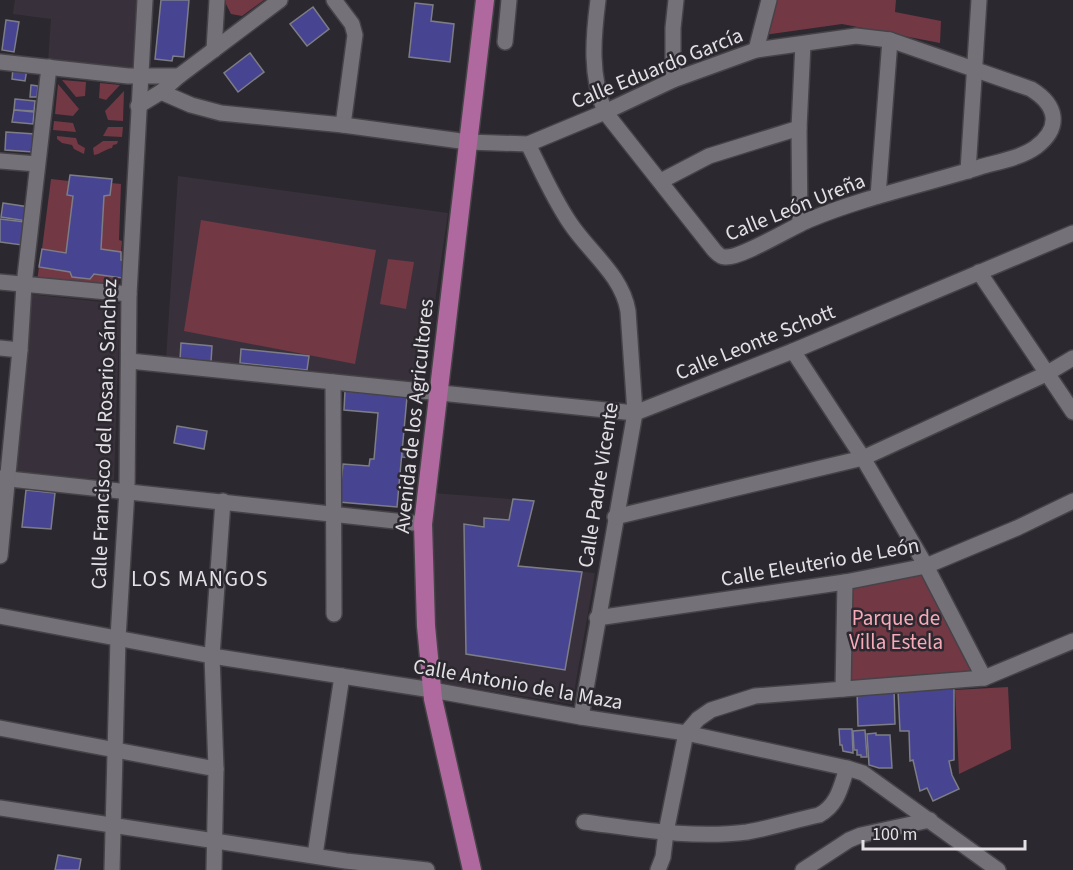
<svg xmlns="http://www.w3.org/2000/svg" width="1073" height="870" font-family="'Source Sans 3',sans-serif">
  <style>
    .built { fill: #38313c }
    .green { fill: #723844 }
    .building { fill: #474492; stroke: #7c7d85; stroke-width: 1.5 }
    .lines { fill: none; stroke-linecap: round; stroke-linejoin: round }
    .minor-casing { stroke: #464348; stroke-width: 18 }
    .major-casing { stroke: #464348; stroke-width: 21 }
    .minor { stroke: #757179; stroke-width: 15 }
    .major { stroke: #b0699e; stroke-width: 18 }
    .labels { text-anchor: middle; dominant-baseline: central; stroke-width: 5; stroke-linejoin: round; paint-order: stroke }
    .street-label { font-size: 21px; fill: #e3e0e5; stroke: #2c282f }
    .park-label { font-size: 21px; fill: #f8aab8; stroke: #2c282f }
    .neighbourhood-label { font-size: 22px; letter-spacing: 1.5px; fill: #e3e0e5; stroke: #2c282f }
  </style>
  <rect width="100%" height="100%" fill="#2c282f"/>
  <g class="built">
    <polygon points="15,0 140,0 136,70 48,62 51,19 13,14"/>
    <polygon points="178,176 448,213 423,383 166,360"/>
    <polygon points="28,294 120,304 114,480 15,473"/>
    <polygon points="433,493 534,501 518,566 595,573 572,704 440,683 434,630 429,551"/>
  </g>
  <g class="green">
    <polygon points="226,0 264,0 242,16 231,14 226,4"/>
    <polygon points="772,0 896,0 895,12 941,21 940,43 842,24 764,35"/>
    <polygon points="62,80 86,82 85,96 76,97"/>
    <polygon points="100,83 120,85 106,100 99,98"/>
    <polygon points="58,84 79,109 73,116 55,114"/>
    <polygon points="124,91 123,121 108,120 105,111"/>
    <polygon points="54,121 73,123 76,132 53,130"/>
    <polygon points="108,127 123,127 122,137 103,136"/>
    <polygon points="57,136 76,138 78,144 85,148 84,154 74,149 72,145 62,143 57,139"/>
    <path d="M103,141H118L117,144L113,145L112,148C105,149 101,154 94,155L93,148Z"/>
    <polygon points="51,179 69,181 67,194 73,196 66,253 42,249"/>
    <polygon points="111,183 121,184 119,240 122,241 121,252 101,249 104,196 110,195"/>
    <polygon points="201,220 376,250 355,364 184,331"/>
    <polygon points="388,259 414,262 406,309 380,304"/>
    <polygon points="39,267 70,272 72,277 89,279 94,274 119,278 118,290 37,281"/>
    <polygon points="925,569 977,674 846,686 845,582"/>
    <polygon points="1008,687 1011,749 959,774 955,690"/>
  </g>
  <g class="building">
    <polygon points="161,0 189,0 184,57 173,56 172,61 155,59"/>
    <polygon points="415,3 433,5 431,21 454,24 450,62 409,57"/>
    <polygon points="313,7 329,29 307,46 290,24"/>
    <polygon points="6,20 19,22 14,52 2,50"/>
    <polygon points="250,53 264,72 238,92 224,73"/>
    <polygon points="13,68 27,69 25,81 12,79"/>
    <polygon points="31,85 38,86 37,97 30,97"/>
    <polygon points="15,99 35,101 34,111 14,110"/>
    <polygon points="14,110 34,112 33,124 12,122"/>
    <polygon points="6,132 35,134 33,152 5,150"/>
    <polygon points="70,175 112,179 110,195 104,196 101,249 121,252 121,260 124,260 122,278 94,274 90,279 72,277 70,272 39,267 42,249 66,253 73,196 67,195"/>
    <polygon points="3,203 29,207 27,221 1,217"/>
    <polygon points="0,219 25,222 22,245 0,242"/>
    <polygon points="181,343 212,346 211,362 180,360"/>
    <polygon points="241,349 309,356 307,370 240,363"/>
    <polygon points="345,391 407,397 397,507 339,502 343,464 369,466 370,459 374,459 378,413 344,410"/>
    <polygon points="177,426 207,431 204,449 174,443"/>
    <polygon points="402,450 416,451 416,458 402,457"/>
    <polygon points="26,490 55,493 51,529 22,527"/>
    <polygon points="513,499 534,501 518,566 582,572 565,670 466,654 464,524 484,527 484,518 509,520"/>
    <polygon points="954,688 954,760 949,761 952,775 959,789 933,801 927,788 920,791 913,760 910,761 909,731 900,731 898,691"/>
    <polygon points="894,689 895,724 858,726 857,690"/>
    <polygon points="839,729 852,729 853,753 843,751 842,745 840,745"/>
    <polygon points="865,730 867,757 861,757 861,755 857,755 857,750 854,750 853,731"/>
    <polygon points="876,733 876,735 890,735 892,768 879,768 869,765 867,734"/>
    <polygon points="58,855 81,859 79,870 55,870"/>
  </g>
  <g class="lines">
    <g class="minor-casing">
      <g id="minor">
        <polyline points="334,0 352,24 355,35 343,125"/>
        <polyline points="505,42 509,0"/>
        <polyline points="214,50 217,0"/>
        <polyline points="756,50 769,0"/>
        <polyline points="0,62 128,76 179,76"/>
        <polyline points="673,80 673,28 676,0"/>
        <path d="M161,92L191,105L221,113L343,125L468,142L528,144L605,112L673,80L756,50L856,36L890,40L1031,89C1057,105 1062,127 1036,147C1021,158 997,162 980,167C923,185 864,197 809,220C792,227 740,259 725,257C720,257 717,253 714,250L605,112C590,75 593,39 598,0"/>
        <polyline points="138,106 161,92 179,76 280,0"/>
        <path d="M528,144C541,170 553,198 570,223C589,252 622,275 628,311L635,413L581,717"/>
        <polyline points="0,161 37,164"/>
        <polyline points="968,171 979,0"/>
        <polyline points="661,181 709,156 799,128"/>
        <polyline points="878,196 890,40"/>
        <polyline points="800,224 799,128 803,44"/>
        <polyline points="979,272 1073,412"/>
        <polyline points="0,282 129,294"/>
        <polyline points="0,348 20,350"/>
        <polyline points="793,351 863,458 926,566 984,678"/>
        <polyline points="130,361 635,413 793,351 1073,233"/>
        <polyline points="333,382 334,614"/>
        <polyline points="0,478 423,524"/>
        <polyline points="615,517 863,458 1046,374 1073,358"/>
        <polyline points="0,556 20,350 24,285 49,67"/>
        <polyline points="0,616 212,656 432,690 581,717 686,733 847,768 863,773 998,870"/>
        <polyline points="597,618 845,582 926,566 1017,528 1073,501"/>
        <polyline points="843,689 845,582"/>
        <polyline points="0,728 216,769"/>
        <polyline points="0,808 346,861 427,870"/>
        <path d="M584,822C638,829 693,839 747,832C771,828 795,820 819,815C838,805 841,786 847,768"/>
        <polyline points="315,855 342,676"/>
        <polyline points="112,870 118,638 127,490 129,294 145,0"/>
        <polyline points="214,870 216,769 212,656 223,501"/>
        <polyline points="658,870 663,857 666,832 686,733 698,719 711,710 755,696 984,678 1073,641"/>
        <polyline points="803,870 849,840 861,835 930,820"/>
      </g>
    </g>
    <g class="major-casing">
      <polyline id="major" points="472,870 433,699 426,626 423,524 485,0"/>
    </g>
    <use href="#minor" class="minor"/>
    <use href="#major" class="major"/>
  </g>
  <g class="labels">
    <g class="street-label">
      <text transform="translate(657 68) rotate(-22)">Calle Eduardo García</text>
      <text transform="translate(795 207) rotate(-22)">Calle León Ureña</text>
      <text transform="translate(755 342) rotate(-22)">Calle Leonte Schott</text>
      <text transform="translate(414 416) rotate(-84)">Avenida de los Agricultores</text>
      <text transform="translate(104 434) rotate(-88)">Calle Francisco del Rosario Sánchez</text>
      <text transform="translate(598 485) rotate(-81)">Calle Padre Vicente</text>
      <text transform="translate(820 562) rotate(-10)">Calle Eleuterio de León</text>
      <text transform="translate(518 684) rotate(10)">Calle Antonio de la Maza</text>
    </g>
    <g class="park-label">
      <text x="896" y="618">Parque de<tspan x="896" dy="24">Villa Estela</tspan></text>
    </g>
    <g class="neighbourhood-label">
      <text x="200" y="579">LOS MANGOS</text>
    </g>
  </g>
  <path d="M863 840v9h162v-9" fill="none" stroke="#e3e0e5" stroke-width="3"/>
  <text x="872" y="840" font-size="18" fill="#e3e0e5" stroke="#2c282f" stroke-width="4.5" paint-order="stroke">100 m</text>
</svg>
